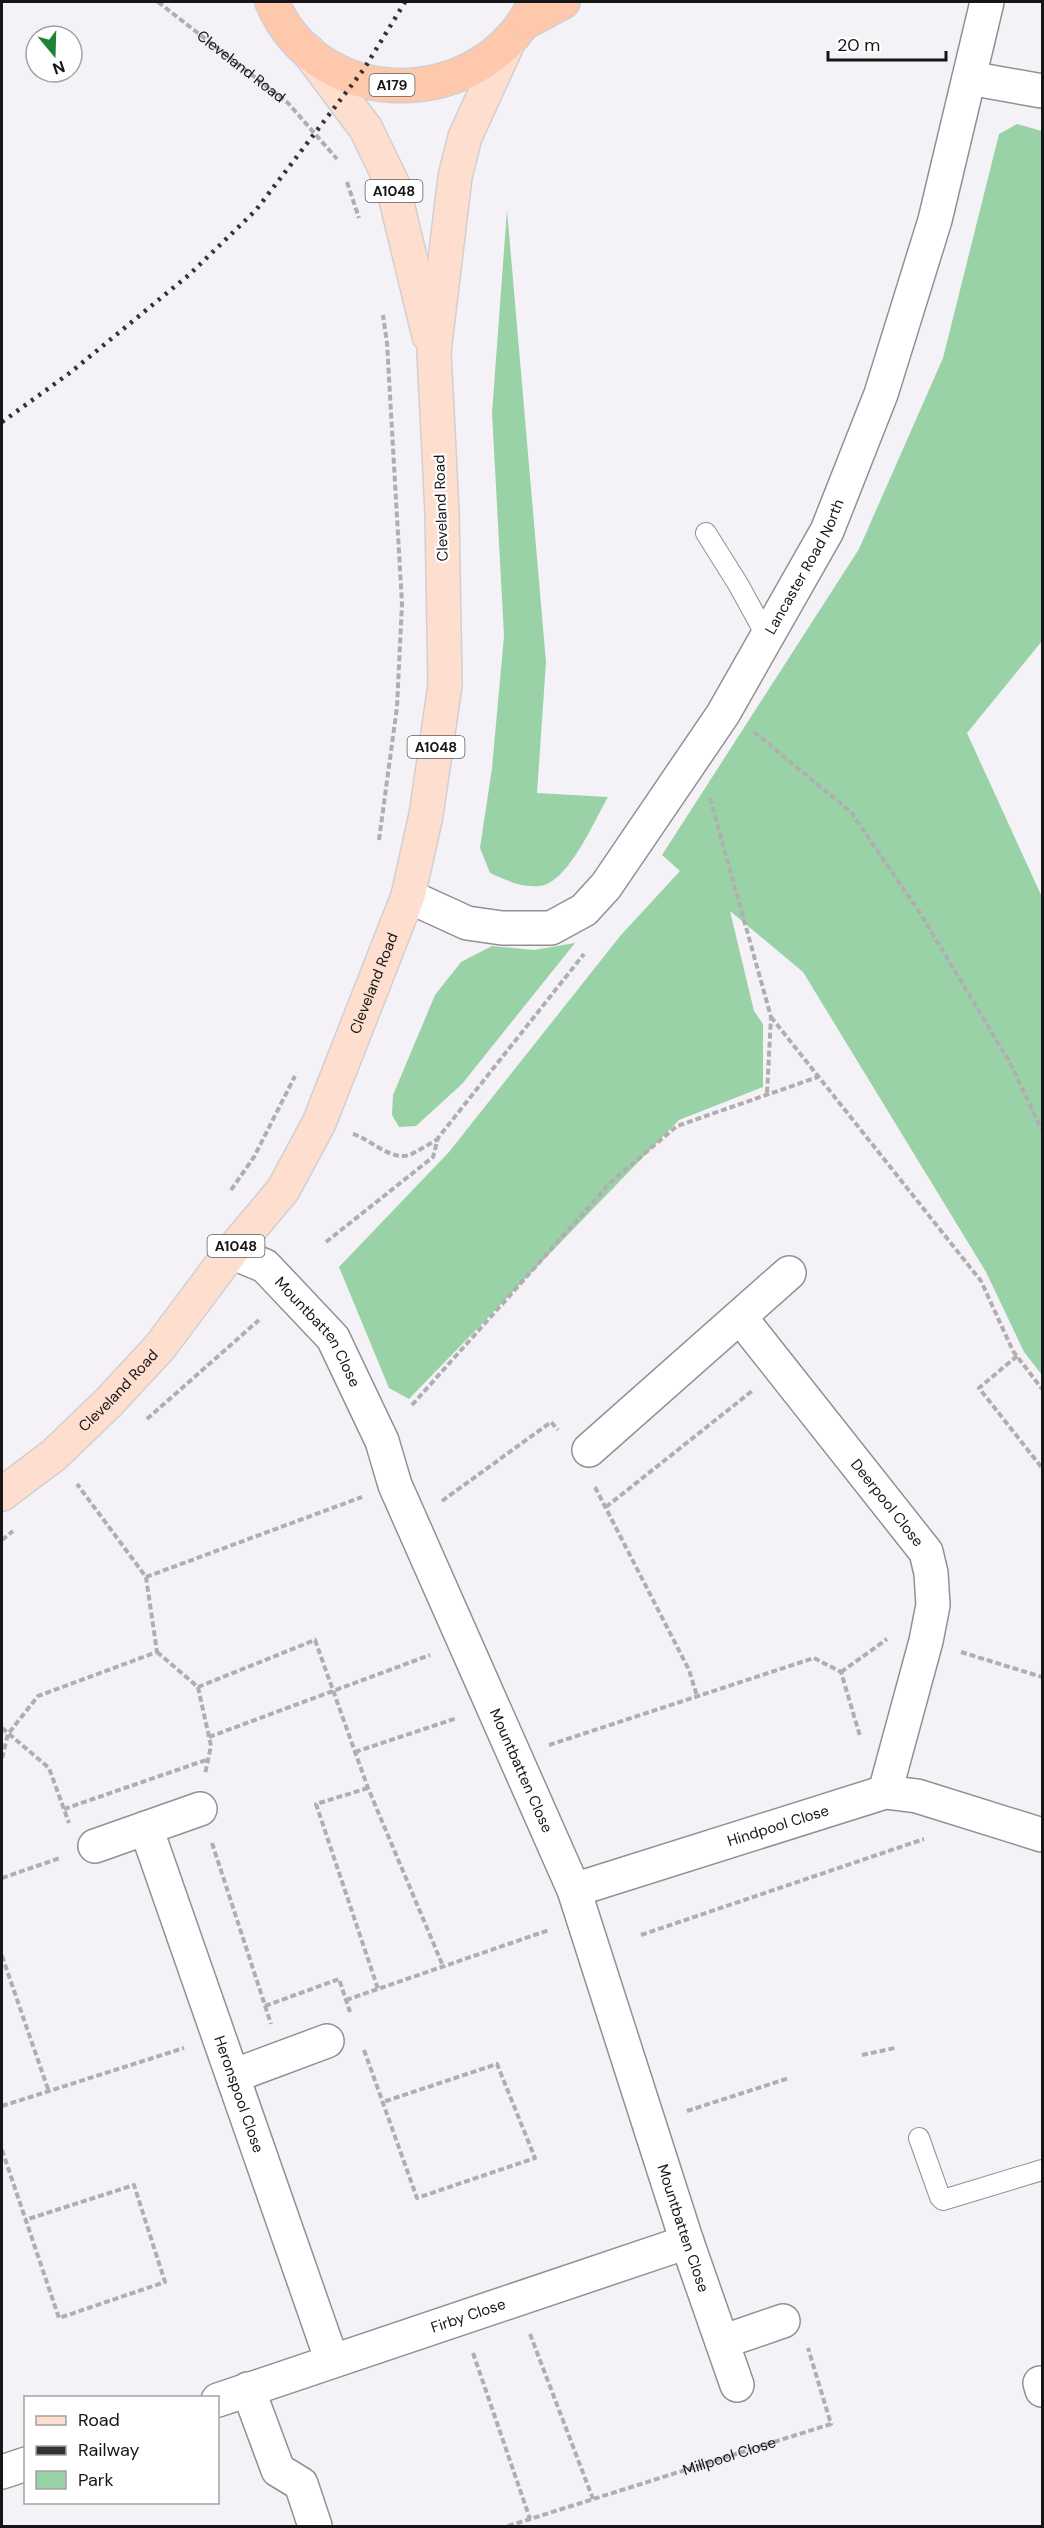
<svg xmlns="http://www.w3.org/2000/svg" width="1044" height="2528" font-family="'DM Sans',sans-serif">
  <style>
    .green { fill: #9ad2a7 }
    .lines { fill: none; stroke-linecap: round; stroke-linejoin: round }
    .lane-casing { stroke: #919093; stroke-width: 22 }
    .street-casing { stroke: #919093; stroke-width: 36 }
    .primary-casing { stroke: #d1d0d1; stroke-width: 36 }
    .highway-casing { stroke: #d1d0d1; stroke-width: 36 }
    .path { stroke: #b0aeb1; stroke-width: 4; stroke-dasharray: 6 3; stroke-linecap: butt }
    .lane { stroke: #fff; stroke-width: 20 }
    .street { stroke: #fff; stroke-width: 33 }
    .primary { stroke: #fedece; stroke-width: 33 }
    .highway { stroke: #fec8ad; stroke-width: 33 }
    .rail { stroke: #353435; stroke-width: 4.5; stroke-dasharray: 3 6; stroke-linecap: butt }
    .labels { text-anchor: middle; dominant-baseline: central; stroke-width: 4.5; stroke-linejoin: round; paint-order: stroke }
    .shield { fill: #fff; stroke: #5d5c5d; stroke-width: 1.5 }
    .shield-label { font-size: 14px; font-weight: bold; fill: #171617 }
    .street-label { font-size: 15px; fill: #171617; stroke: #fff }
  </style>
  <rect width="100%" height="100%" fill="#f4f2f6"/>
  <g class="green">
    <polygon points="1017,124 1042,131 1042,641 967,733 1042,897 1042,1375 1024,1352 986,1272 803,972 730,911 754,1011 763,1024 763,1087 679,1120 409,1399 389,1388 339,1267 449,1152 621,935 680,871 662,855 859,549 943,358 999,134"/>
    <path d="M507,210L546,662L537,793L608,797C594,821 568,884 539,886C521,888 506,880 490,873L480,848L492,768L504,636L492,413Z"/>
    <polygon points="575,943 462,1084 416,1126 399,1127 392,1115 393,1095 435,995 461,962 492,946 534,950"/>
  </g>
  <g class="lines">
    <g class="lane-casing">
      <g id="lane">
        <polyline points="706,533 738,584 767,637"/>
        <polyline points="919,2138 940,2197 943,2200 1042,2170"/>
      </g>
    </g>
    <g class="street-casing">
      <g id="street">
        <polyline points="969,78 1042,91"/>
        <path id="s3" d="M408,896L467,923L502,928H551L584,910L606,886L723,714L827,531L881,394L935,220L987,2"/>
        <path id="s4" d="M231,1252L265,1266L333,1338L382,1441L395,1485L574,1890L687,2242L737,2385"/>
        <path id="s5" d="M740,1317L926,1552L931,1573L933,1605L926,1641L885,1792"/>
        <polyline points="589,1450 789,1273"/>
        <path id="s6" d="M146,1828L332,2361"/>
        <polyline points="95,1846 200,1809"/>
        <path id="s7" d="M574,1890L885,1792L917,1796L1042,1835"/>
        <polyline points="233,2076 327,2041"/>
        <polyline points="722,2342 783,2321"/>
        <polyline points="1040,2383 1042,2390"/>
        <polyline points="248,2389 278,2470 301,2484 315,2526"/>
        <path id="s8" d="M218,2400L687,2242"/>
        <polyline points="2,2472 26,2464"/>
      </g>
    </g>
    <g class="primary-casing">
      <g id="primary">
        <polyline points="308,51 366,129 392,183 429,336"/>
        <path id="s9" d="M2,1494L54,1455L108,1403L160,1347L231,1252L283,1190L319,1123L408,896L426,815L445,685L442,512L434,352L455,177L465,137L507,45"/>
      </g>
    </g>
    <g class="highway-casing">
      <g id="highway">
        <path d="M272,2C320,115 484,112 535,2"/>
        <polyline points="526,22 563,2"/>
      </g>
    </g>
    <g class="path">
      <path id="s1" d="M158,2L288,103L337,159"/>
      <polyline points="347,182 359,218"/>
      <polyline points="754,732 851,812 920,913 1009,1061 1042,1130"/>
      <polyline points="710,798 771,1017 767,1093"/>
      <polyline points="379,840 397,707 402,604 387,343 383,315"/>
      <polyline points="771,1017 981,1281 1013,1351 1042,1389"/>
      <path d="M353,1134C370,1139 391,1161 409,1155C419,1151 429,1144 438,1139"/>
      <polyline points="231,1190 254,1157 295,1076"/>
      <polyline points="326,1242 433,1157 438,1138 584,954"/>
      <polyline points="1017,1356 979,1388 1042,1468"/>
      <polyline points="412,1405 612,1181 677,1126 818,1077"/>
      <polyline points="147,1419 259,1320"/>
      <polyline points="595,1487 689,1670 697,1696"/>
      <polyline points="442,1501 551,1422 558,1430"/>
      <polyline points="606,1507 752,1391"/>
      <polyline points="2,1540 13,1531"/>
      <polyline points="146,1577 362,1497"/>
      <polyline points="157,1652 198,1687 211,1746 205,1774"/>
      <polyline points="961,1652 1042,1677"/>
      <polyline points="841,1672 887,1639"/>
      <polyline points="198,1687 315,1640 368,1788 443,1966"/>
      <polyline points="2,1728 49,1768 69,1823"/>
      <polyline points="209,1737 430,1655"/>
      <polyline points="549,1745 814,1658 841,1672 860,1736"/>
      <polyline points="355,1752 457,1718"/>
      <polyline points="2,1758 8,1734 38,1696 157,1652 146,1577 77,1484"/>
      <polyline points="368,1788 316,1804 378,1989"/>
      <polyline points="64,1809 206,1760"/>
      <polyline points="212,1843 271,2024"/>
      <polyline points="2,1878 60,1858"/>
      <polyline points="641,1935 924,1839"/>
      <polyline points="2,1956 49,2092"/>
      <polyline points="346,2000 549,1930"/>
      <polyline points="265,2006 339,1979 350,2012"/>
      <polyline points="364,2050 417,2198 535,2158 497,2064 383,2102"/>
      <polyline points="862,2055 895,2048"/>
      <polyline points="2,2106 184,2048"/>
      <polyline points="687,2111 789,2078"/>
      <polyline points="2,2150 59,2318 165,2282 134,2185 25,2220"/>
      <polyline points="530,2334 593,2499"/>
      <polyline points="473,2353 530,2519"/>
      <path id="s2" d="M508,2526L831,2424L808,2348"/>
    </g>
    <use href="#lane" class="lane"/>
    <use href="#street" class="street"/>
    <use href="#primary" class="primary"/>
    <use href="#highway" class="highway"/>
    <polyline class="rail" points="2,422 71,372 190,274 256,210 364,69 405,2"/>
  </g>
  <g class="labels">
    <g class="shield">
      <rect x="369.5" y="74" width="45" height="22" rx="4.5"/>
      <rect x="365.5" y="180" width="57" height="22" rx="4.5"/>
      <rect x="407.5" y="736" width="57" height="22" rx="4.5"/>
      <rect x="207.5" y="1235" width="57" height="22" rx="4.5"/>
    </g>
    <g class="shield-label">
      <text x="392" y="85">A179</text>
      <text x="394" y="191">A1048</text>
      <text x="436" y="747">A1048</text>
      <text x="236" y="1246">A1048</text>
    </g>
    <g class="street-label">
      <text stroke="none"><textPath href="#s1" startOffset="105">Cleveland Road</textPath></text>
      <text transform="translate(441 508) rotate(-92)">Cleveland Road</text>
      <text stroke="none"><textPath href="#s3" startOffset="596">Lancaster Road North</textPath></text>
      <text stroke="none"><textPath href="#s9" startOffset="642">Cleveland Road</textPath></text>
      <text stroke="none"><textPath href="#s4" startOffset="122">Mountbatten Close</textPath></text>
      <text stroke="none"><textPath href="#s9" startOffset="156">Cleveland Road</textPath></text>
      <text stroke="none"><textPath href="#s5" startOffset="237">Deerpool Close</textPath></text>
      <text stroke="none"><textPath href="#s4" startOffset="608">Mountbatten Close</textPath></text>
      <text stroke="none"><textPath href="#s7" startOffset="214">Hindpool Close</textPath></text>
      <text stroke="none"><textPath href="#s6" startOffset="282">Heronspool Close</textPath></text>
      <text stroke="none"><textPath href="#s4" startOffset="1094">Mountbatten Close</textPath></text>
      <text stroke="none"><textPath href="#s8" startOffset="264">Firby Close</textPath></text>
      <text stroke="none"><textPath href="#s2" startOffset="232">Millpool Close</textPath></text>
    </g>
  </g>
  <rect width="1044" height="2528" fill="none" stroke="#171617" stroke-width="6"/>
  <rect x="24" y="2396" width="195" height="108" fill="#ffffff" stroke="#a2a2a2" stroke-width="1.5"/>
  <rect x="36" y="2416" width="30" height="9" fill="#fedece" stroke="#a2a2a2" stroke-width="1.5"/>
  <text x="78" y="2426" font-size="18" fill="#171617">Road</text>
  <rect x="36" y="2446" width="30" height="9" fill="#353435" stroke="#a2a2a2" stroke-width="1.5"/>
  <text x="78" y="2456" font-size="18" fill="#171617">Railway</text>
  <rect x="36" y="2471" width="30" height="18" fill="#9ad2a7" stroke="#a2a2a2" stroke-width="1.5"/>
  <text x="78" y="2486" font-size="18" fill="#171617">Park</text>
  <g transform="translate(54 54) rotate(161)"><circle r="28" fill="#ffffff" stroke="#a2a2a2" stroke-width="1.5"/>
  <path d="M0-4.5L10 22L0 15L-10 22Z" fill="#1b8237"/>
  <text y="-9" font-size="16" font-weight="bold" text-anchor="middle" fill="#171617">N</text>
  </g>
  <path d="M828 51v9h118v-9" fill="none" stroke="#171617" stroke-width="3"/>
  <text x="837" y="51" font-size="18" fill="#171617" stroke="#ffffff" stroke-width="4.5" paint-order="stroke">20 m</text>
</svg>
